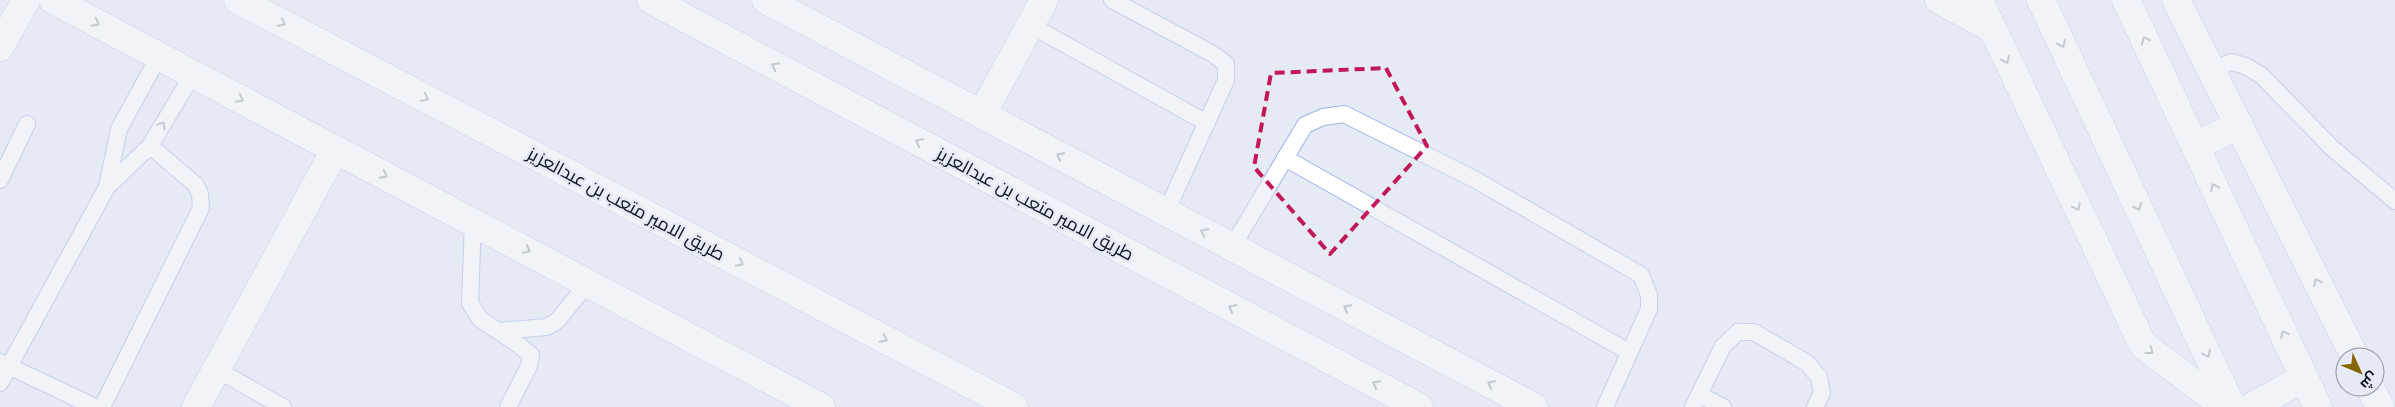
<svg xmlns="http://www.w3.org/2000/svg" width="2395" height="407" font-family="'Zilla Slab',Cairo,serif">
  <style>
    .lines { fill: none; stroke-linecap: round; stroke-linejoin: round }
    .lane-casing { stroke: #9db4e6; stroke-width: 18 }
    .street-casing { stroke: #9db4e6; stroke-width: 29 }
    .secondary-casing { stroke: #9db4e6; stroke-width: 29 }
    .primary-casing { stroke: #9db4e6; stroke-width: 29 }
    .lane { stroke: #fff; stroke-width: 16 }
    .street { stroke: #fff; stroke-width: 28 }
    .secondary { stroke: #fff; stroke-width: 28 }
    .primary { stroke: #fff; stroke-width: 28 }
    .oneway { stroke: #9c9fa6 }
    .marked { fill: none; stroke: #c2185b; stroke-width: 4; stroke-dasharray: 10 6; stroke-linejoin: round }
    .labels { text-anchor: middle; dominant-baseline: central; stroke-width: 5; stroke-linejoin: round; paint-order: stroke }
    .street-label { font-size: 18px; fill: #080f21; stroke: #e5eaf4 }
  </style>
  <rect width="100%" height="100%" fill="#e5eaf4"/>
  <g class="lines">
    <g class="lane-casing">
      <g id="lane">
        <polyline points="1112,0 1213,54 1226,64 1226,80 1166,212"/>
        <polyline points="1030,25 1207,123"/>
        <polyline points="2212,70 2231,62 2246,66 2262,76 2332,148 2395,201"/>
        <polyline points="1285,158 1629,352"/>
        <polyline points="0,180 27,124"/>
        <polyline points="107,187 119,129 159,56"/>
        <polyline points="473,221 470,303 480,319 519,345 531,355 529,366 508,407"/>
        <polyline points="1232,247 1305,125 1323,117 1344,114 1474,179 1641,275 1649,295 1649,309 1605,407"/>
        <polyline points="499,331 547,327 557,321 588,283"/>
        <polyline points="0,362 95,407"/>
        <polyline points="216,369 283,407"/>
        <polyline points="0,383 107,187 150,146 193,74"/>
        <polyline points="1700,395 1723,407"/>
        <polyline points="102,407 201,208 200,194 196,185 150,146"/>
        <polyline points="1693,407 1723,346 1738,332 1754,332 1807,363 1819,377 1822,393 1815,407"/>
      </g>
    </g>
    <g class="street-casing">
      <g id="street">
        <polyline points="1939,0 1991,28"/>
        <polyline points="0,47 26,0"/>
        <polyline points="982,114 1044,0"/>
        <polyline points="196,407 335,150"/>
      </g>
    </g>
    <g class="secondary-casing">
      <g id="secondary">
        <polyline points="53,0 821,407"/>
        <polyline points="766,0 1534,407"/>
        <polyline points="1979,0 2143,345 2225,407"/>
        <polyline points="2041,0 2232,407"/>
        <polyline points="2126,0 2318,407"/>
        <polyline points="2176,0 2355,357"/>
        <polyline points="2195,147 2239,124"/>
        <polyline points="2370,387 2380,407"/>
        <polyline points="2251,407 2304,378"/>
      </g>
    </g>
    <g class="primary-casing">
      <g id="primary">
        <polyline points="238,0 1014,407"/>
        <polyline points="651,0 1419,407"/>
      </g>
    </g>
    <use href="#lane" class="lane"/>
    <use href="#street" class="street"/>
    <use href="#secondary" class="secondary"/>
    <use href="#primary" class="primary"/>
  </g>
  <defs><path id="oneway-chevron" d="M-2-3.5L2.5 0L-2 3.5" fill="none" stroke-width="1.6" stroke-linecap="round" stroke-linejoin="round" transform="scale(1.25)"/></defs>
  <g class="oneway">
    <use href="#oneway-chevron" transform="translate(96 23) rotate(28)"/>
    <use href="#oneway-chevron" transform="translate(282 23) rotate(28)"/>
    <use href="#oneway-chevron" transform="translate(2145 40) rotate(-115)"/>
    <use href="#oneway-chevron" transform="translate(2062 44) rotate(65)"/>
    <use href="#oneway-chevron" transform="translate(2006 60) rotate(64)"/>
    <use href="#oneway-chevron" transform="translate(775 66) rotate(-152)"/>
    <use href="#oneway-chevron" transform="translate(425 98) rotate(28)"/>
    <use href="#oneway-chevron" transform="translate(240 99) rotate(28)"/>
    <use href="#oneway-chevron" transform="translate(162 125) rotate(-59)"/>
    <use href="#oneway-chevron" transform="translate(919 142) rotate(-152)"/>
    <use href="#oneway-chevron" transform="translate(1060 156) rotate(-152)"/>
    <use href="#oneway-chevron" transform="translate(384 175) rotate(27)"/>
    <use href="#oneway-chevron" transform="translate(2214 187) rotate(-115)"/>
    <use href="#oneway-chevron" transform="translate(2077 207) rotate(64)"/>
    <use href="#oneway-chevron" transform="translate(2138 207) rotate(65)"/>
    <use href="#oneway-chevron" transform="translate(1204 232) rotate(-152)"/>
    <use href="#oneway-chevron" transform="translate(527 250) rotate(29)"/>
    <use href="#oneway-chevron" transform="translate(740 263) rotate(28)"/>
    <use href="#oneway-chevron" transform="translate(2317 282) rotate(-116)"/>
    <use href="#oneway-chevron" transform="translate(1232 308) rotate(-152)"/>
    <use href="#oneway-chevron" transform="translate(1347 308) rotate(-152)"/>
    <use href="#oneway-chevron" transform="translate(2284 334) rotate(-115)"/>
    <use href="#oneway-chevron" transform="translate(884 339) rotate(28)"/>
    <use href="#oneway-chevron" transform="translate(2150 351) rotate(37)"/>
    <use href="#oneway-chevron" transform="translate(2207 354) rotate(65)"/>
    <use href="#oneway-chevron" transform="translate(1376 384) rotate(-152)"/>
    <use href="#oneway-chevron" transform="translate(1491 384) rotate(-152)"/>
  </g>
  <path d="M0 0H2395V407H0ZM1386,68L1427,146L1330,254L1254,167L1271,73Z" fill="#e5eaf4" fill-opacity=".55" fill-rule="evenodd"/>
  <path class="marked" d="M1386,68L1427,146L1330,254L1254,167L1271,73Z"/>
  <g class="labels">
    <g class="street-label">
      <text transform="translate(626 204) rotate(28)">طريق الامير متعب بن عبدالعزيز</text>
      <text transform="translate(1035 204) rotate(28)">طريق الامير متعب بن عبدالعزيز</text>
    </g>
  </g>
  <g transform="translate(2360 372) rotate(134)"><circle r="24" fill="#e5eaf4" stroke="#8d92a0"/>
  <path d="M0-4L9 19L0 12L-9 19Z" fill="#876500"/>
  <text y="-8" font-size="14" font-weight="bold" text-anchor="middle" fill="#080f21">ش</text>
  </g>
</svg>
